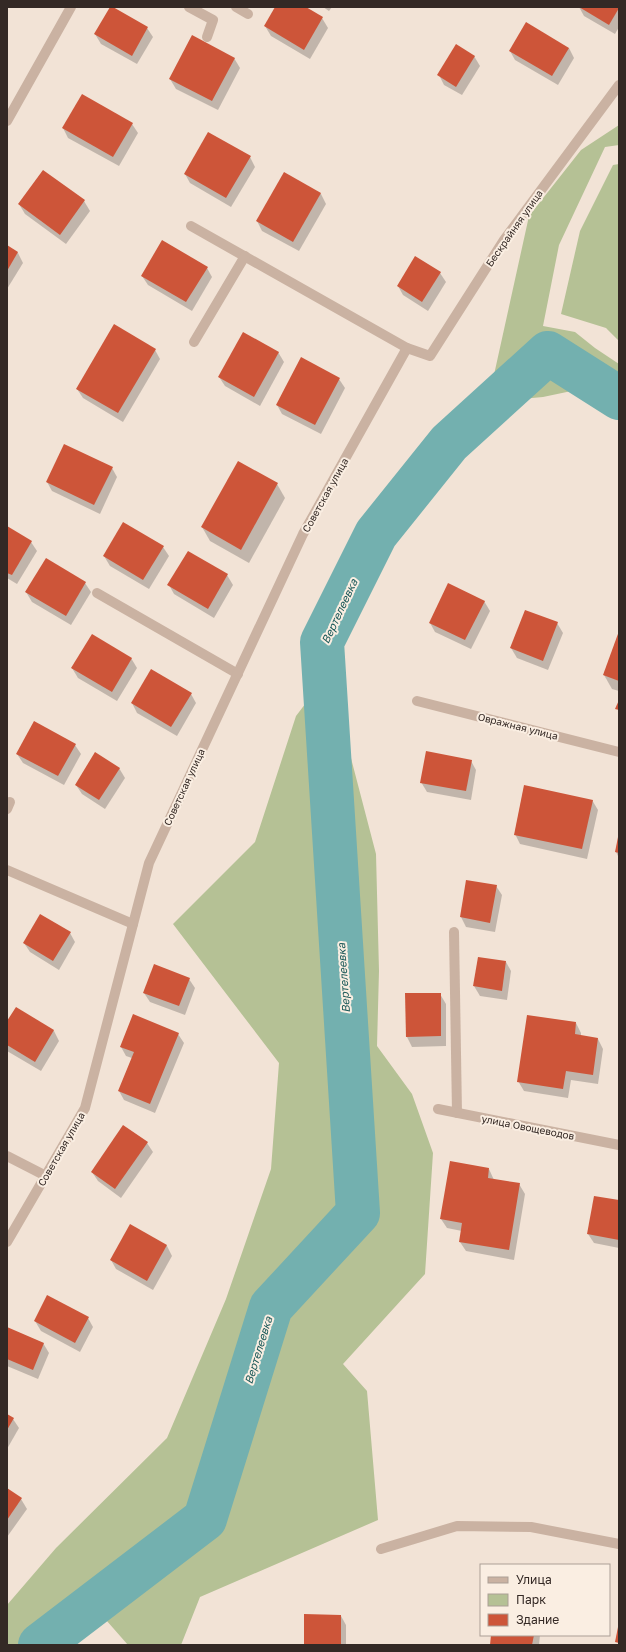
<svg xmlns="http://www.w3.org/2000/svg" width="626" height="1652" font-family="'Golos Text',sans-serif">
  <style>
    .green { fill: #b5c195 }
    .shadow { fill: #0003 }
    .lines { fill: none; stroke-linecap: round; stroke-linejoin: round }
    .river { stroke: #73b0af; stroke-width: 44 }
    .building { fill: #cd5539 }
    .service { stroke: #cab2a2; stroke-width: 10 }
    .minor { stroke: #cab2a2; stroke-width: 10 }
    .labels { text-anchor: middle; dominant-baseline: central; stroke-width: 4; stroke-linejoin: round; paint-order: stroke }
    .street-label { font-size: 10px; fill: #342925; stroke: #faeee2 }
    .water-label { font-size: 11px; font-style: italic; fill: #185757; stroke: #faeee2 }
  </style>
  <rect width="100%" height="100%" fill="#f2e3d6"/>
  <g class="green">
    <polygon points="619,125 619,145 605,147 559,245 543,326 575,332 595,348 619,364 619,400 581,389 543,397 488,402 529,216 581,150"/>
    <polygon points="619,164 619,341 606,328 561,314 580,231 613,165"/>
    <polygon points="312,695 340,716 376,854 379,971 377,1046 412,1094 433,1153 425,1274 343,1364 367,1391 378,1520 200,1597 181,1645 128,1645 99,1612 74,1645 7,1645 7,1605 56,1548 167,1438 226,1299 271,1169 279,1063 173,924 255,842 296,716"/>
  </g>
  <g class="shadow">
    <polygon points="111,7 147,28 153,37 137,64 101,44 95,34"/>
    <polygon points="277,7 304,7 322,18 328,28 310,59 271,36 265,26"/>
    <polygon points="323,7 332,7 329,11"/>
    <polygon points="579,7 619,7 619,27 615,34 584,16"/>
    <polygon points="569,48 574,58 558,85 515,60 510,51"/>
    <polygon points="474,56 480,66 462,95 444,85 439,75"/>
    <polygon points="234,58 240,68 218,110 176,89 170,79"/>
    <polygon points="132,124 138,133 119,166 68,138 63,128"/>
    <polygon points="250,157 255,167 231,207 190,183 185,174"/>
    <polygon points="43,171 84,201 90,211 66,244 25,214 19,204"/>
    <polygon points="284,174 321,194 326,204 299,251 262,231 257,221"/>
    <polygon points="7,247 18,253 23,263 7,289"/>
    <polygon points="207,268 212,277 192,311 148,285 142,276"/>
    <polygon points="440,273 446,282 428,311 403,295 398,286"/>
    <polygon points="155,350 160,359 123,422 83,398 77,389"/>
    <polygon points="278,352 284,362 260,406 225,386 219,377"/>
    <polygon points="339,379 345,388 321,434 282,414 277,405"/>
    <polygon points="112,468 117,477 100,514 52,491 47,482"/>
    <polygon points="277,484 285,498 249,563 210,541 202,527"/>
    <polygon points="7,527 31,542 37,551 17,584 7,578"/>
    <polygon points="163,547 169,556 149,589 110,566 104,556"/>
    <polygon points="188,552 227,575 233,585 214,618 174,594 169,585"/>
    <polygon points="85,583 91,592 71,625 32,602 26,592"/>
    <polygon points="484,601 490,611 471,649 435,632 430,623"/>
    <polygon points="557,623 563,633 548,670 517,658 511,648"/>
    <polygon points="619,633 619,691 612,689 604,675"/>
    <polygon points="131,658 137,668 117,701 78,678 72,668"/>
    <polygon points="191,694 196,703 177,736 137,713 132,703"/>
    <polygon points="75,745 81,754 64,785 23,763 17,754"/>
    <polygon points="471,761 476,770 471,800 427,792 421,782"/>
    <polygon points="119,768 125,778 105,809 82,794 76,785"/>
    <polygon points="592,800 598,810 587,859 520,844 515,834"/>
    <polygon points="619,839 619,858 616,852"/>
    <polygon points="467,881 496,886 502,895 495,932 466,927 461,917"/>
    <polygon points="70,933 75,942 59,970 30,952 24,943"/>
    <polygon points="506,962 511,971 507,1000 480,996 474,986"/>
    <polygon points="189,979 195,988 185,1015 150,1002 144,993"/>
    <polygon points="440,994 446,1004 446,1046 412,1047 407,1037"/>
    <polygon points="16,1008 54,1031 59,1041 41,1071 7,1051 7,1023"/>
    <polygon points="576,1023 581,1033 581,1036 598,1039 603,1049 598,1084 571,1080 568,1098 524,1091 518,1081"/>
    <polygon points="178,1034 184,1043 155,1113 124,1100 119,1091 132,1058 126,1056 121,1047"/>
    <polygon points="147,1143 153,1152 121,1198 98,1181 92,1172"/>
    <polygon points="489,1169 494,1180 519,1184 525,1194 514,1260 466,1251 460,1242 462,1231 447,1228 441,1219"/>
    <polygon points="619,1201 619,1248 594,1243 588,1234"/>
    <polygon points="130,1226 167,1246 172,1256 153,1290 116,1269 111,1260"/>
    <polygon points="88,1318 93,1327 80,1352 41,1331 35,1321"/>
    <polygon points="7,1328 43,1343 49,1353 38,1379 7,1366"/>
    <polygon points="7,1415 13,1419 19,1428 7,1449"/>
    <polygon points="7,1490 21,1499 27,1509 7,1537"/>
    <polygon points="341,1616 346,1625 346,1645 305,1645"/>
    <polygon points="492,1635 540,1635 539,1645 491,1645"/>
  </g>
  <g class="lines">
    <polyline class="river" points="40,1645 205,1519 271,1307 358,1213 322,642 376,534 449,443 548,353 619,398"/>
  </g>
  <g class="building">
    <polygon points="110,7 113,7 148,27 132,56 94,34"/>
    <polygon points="275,7 306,7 323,17 304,50 264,26"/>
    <polygon points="579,7 619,7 619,8 609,25"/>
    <polygon points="526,22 569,48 552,76 509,51"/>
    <polygon points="192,35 235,58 212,101 169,79"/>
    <polygon points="456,44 475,56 456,87 437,75"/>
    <polygon points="82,94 133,123 113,157 62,128"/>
    <polygon points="208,132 251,156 226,198 184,174"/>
    <polygon points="43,170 85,200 60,235 18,204"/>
    <polygon points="284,172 321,193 293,242 256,221"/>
    <polygon points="162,240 208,267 186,302 141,276"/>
    <polygon points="7,245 18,252 7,271"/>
    <polygon points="415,256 441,272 422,302 397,286"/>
    <polygon points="114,324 156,349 118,413 76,389"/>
    <polygon points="243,332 279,352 254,397 218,377"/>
    <polygon points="301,357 340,378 315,425 276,405"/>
    <polygon points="64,444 113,467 94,505 46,482"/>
    <polygon points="238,461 278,483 241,550 201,527"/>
    <polygon points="123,522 164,546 143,580 103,556"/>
    <polygon points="7,526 32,541 12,575 7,573"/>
    <polygon points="188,551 228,574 208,609 167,585"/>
    <polygon points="46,558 86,582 66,616 25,592"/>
    <polygon points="448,583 485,601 465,640 429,623"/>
    <polygon points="525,610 558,622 543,661 510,648"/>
    <polygon points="619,631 619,681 603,675"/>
    <polygon points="92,634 132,658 112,692 71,668"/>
    <polygon points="151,669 192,693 171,727 131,703"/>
    <polygon points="619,700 619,710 615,709"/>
    <polygon points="34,721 76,744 58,776 16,754"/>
    <polygon points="426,751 472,760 466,791 420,783"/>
    <polygon points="95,752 120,768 99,800 75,785"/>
    <polygon points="524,785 593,800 582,849 514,835"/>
    <polygon points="618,837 619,837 619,853 615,852"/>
    <polygon points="466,880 497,885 490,923 460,917"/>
    <polygon points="40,914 71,932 53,961 23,943"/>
    <polygon points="478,957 506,961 502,991 473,986"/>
    <polygon points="154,964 190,978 179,1006 143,993"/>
    <polygon points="405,993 441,993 441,1036 406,1037"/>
    <polygon points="16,1007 54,1030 35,1062 7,1045 7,1021"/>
    <polygon points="133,1014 179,1033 150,1104 118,1091 134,1052 120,1047"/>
    <polygon points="527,1015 576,1022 575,1034 598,1038 593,1075 566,1071 563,1089 517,1082"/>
    <polygon points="123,1125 148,1142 115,1189 91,1172"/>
    <polygon points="450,1161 489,1168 488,1178 520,1183 509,1250 459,1242 462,1223 440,1219"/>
    <polygon points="594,1196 619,1200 619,1240 587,1234"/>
    <polygon points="130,1224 167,1245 147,1281 110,1260"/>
    <polygon points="47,1295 89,1317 75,1343 34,1321"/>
    <polygon points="7,1327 44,1343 33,1370 7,1359"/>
    <polygon points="7,1414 14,1418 7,1430"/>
    <polygon points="7,1488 22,1498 7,1520"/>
    <polygon points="304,1614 341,1615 341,1645 304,1645"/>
    <polygon points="618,1627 619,1627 619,1643 615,1642"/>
    <polygon points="491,1635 534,1635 532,1645 490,1645"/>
  </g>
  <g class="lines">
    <g class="service">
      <polyline points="189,7 213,20 207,37"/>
      <polyline points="236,7 248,14"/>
      <polyline points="191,226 407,348"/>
      <polyline points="194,342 245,256"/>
      <polyline points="97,593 238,674"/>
      <polyline points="7,809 10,802"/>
      <polyline points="7,870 133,924"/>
      <polyline points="454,932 457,1113"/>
      <polyline points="7,1156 46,1176"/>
    </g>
    <g class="minor">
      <polyline points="7,121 71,7"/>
      <polyline points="417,701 619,752"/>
      <polyline points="438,1109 619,1145"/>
      <polyline points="7,1242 85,1108 149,863 303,534 407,348 430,356 504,240 619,85"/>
      <polyline points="381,1549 457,1526 531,1527 619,1544"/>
    </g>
  </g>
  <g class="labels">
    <g class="street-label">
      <text transform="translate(514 228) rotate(-55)">Бескрайняя улица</text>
      <text transform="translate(325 495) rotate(-61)">Советская улица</text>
      <text transform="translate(518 726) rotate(14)">Овражная улица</text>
      <text transform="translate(184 787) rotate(-65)">Советская улица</text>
      <text transform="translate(528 1127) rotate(11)">улица Овощеводов</text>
      <text transform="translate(61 1149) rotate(-60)">Советская улица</text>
    </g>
    <g class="water-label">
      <text transform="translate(339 611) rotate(-65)">Вертелеевка</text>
      <text transform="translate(343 978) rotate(-94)">Вертелеевка</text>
      <text transform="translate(258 1350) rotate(-73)">Вертелеевка</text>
    </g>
  </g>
  <rect width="626" height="1652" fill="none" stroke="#342925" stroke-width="16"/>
  <rect x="480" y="1564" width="130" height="72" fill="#faeee2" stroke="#ab9f96"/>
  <rect x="488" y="1577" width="20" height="6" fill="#cab2a2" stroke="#ab9f96"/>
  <text x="516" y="1584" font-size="12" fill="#342925">Улица</text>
  <rect x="488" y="1594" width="20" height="12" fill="#b5c195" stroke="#ab9f96"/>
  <text x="516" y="1604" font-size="12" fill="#342925">Парк</text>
  <rect x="488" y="1614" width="20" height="12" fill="#cd5539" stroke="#ab9f96"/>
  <text x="516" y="1624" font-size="12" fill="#342925">Здание</text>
</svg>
